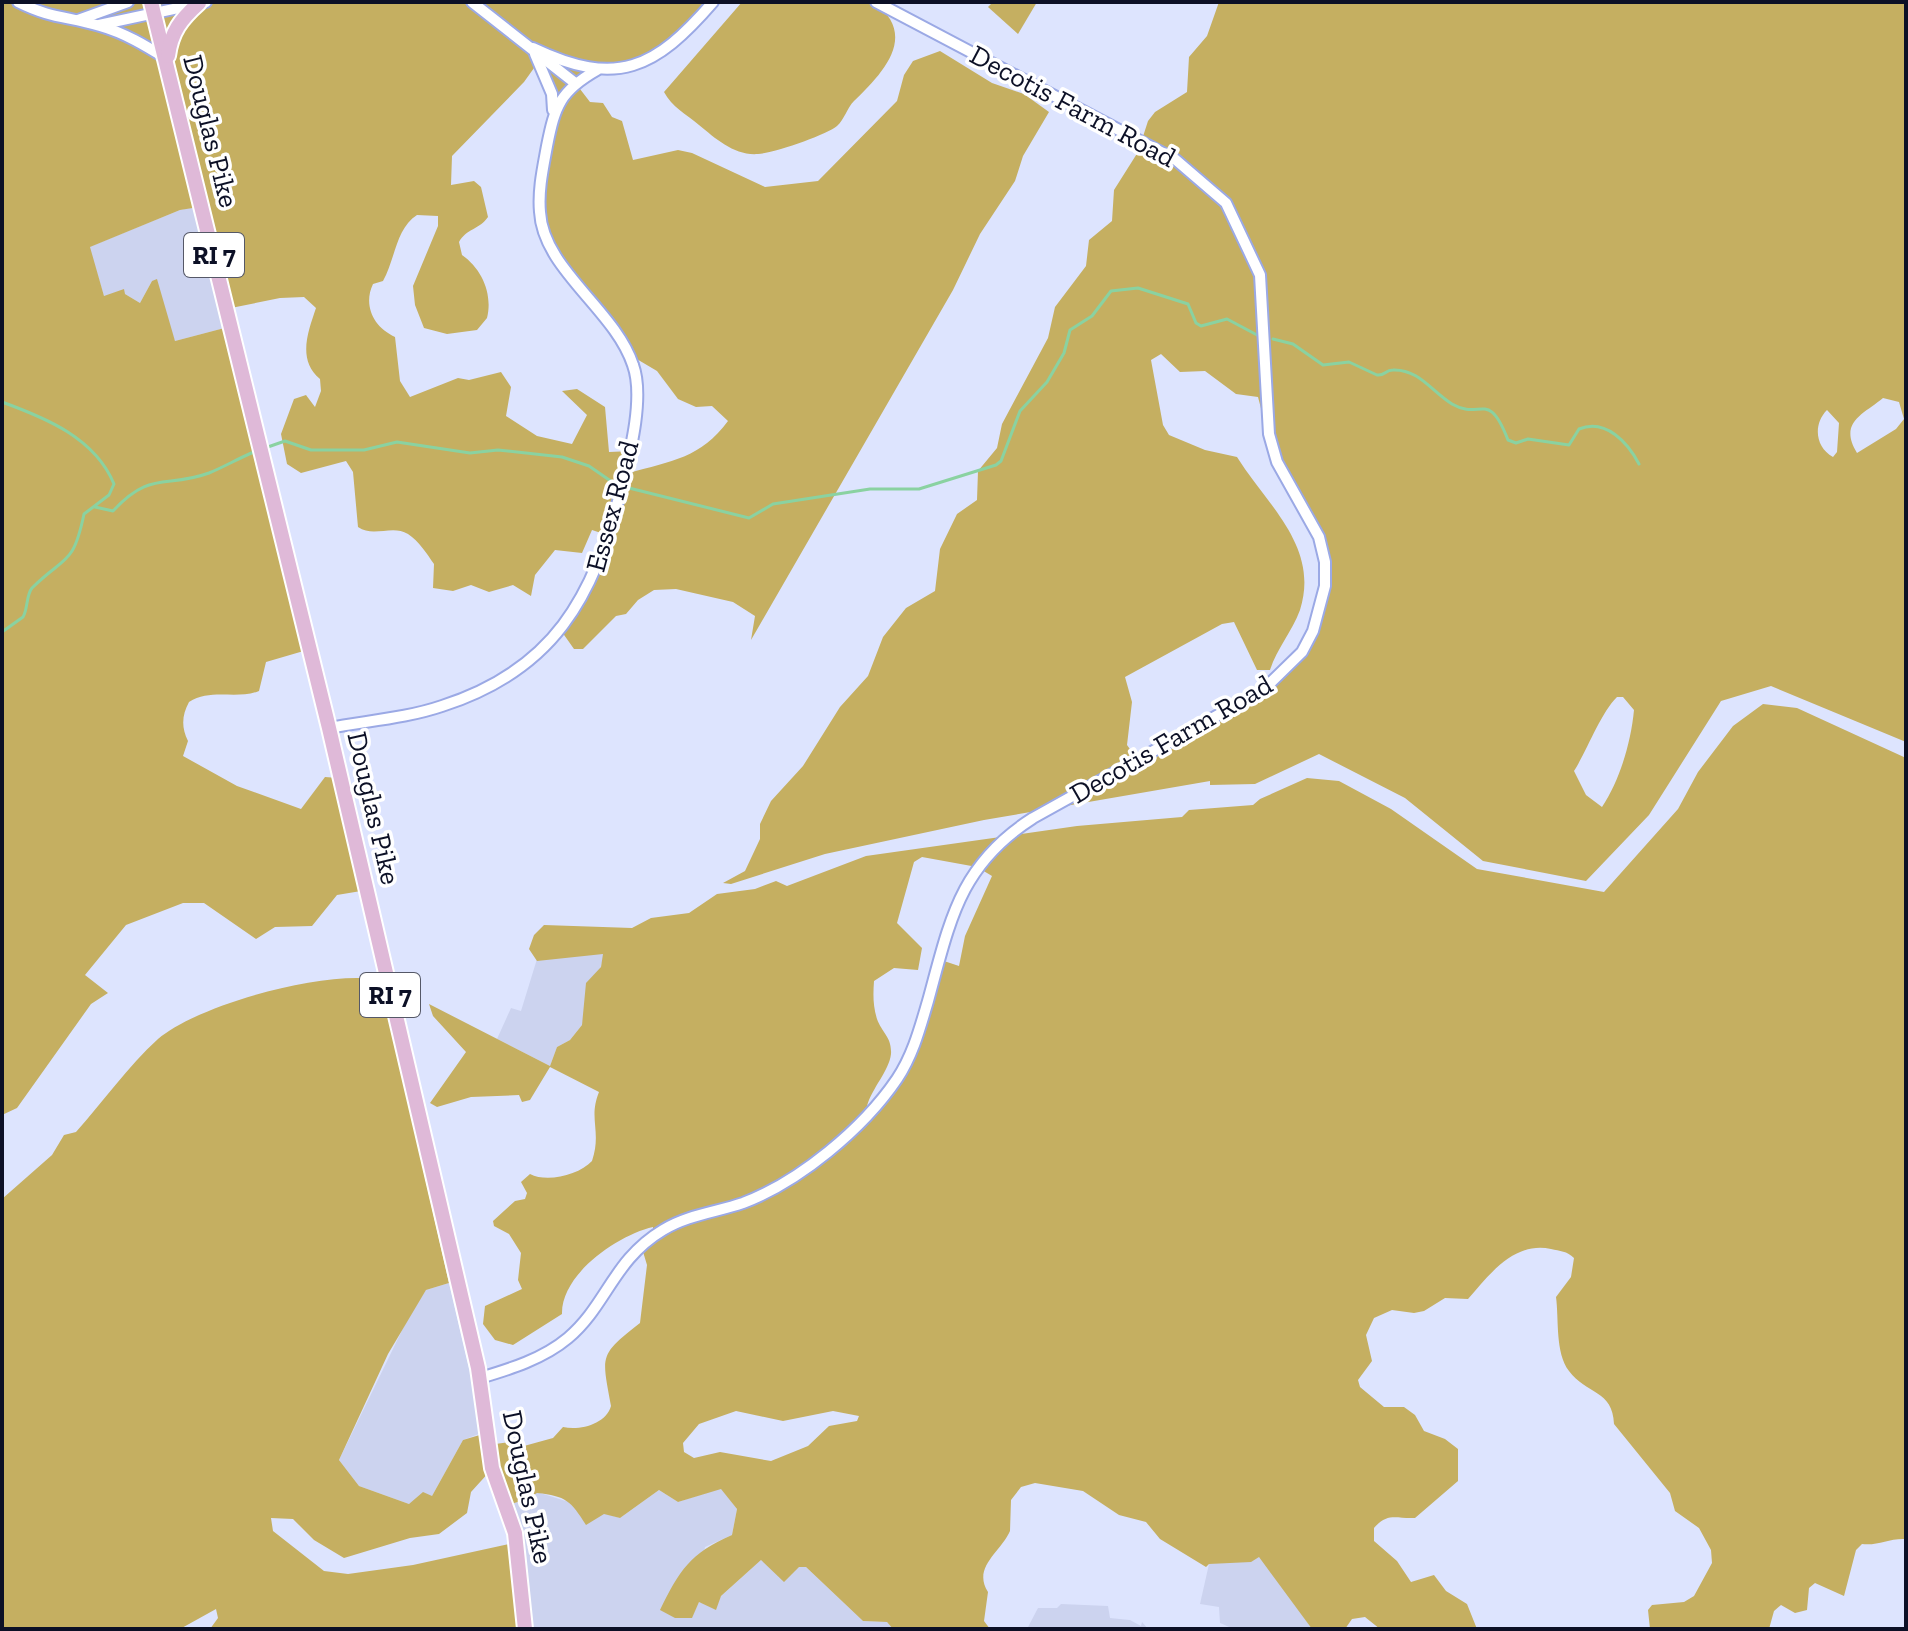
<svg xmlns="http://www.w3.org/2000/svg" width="1908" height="1631" font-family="'Zilla Slab',serif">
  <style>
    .built { fill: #ccd3ef }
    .forest { fill: #c5af61; fill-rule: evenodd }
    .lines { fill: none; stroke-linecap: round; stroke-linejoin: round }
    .stream { stroke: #8ad2a1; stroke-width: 3 }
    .minor-casing { stroke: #9ba9e5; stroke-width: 14 }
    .major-casing { stroke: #fff; stroke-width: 18 }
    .minor { stroke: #fff; stroke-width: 10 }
    .major { stroke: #dfb9d8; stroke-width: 14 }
    .labels { text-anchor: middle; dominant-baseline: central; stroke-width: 7; stroke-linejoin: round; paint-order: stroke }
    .shield { fill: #fff; stroke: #555867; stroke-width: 2 }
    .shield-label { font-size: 26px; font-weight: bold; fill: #0c1026 }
    .street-label { font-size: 28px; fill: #0c1026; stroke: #fff }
  </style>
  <rect width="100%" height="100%" fill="#dde4fe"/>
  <g class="built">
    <polygon points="199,206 232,326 175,341 152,281 140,303 125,294 104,296 89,247 180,210"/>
    <polygon points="604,953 601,967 585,994 586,1008 582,1025 570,1040 557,1047 550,1066 497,1039 511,1008 521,1011 537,959"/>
    <polygon points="449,1283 484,1432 463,1440 432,1496 409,1504 359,1486 339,1460 409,1316 426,1290"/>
    <polygon points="721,1488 737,1509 732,1535 705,1547 691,1618 699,1602 707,1604 720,1597 761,1560 806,1567 863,1621 887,1622 893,1629 525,1629 503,1506 525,1500 537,1492 620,1518 659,1490 678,1502"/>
    <polygon points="1259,1557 1264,1560 1312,1629 1234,1629 1220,1623 1219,1607 1200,1604 1209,1564"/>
    <polygon points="1061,1604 1108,1606 1110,1618 1130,1620 1141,1626 1142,1622 1148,1629 1027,1629 1038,1608 1057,1608"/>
  </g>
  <g class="forest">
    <path d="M2,2H713L656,55L596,70L580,89L590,102L603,103L612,117L622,121L633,160L678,150L692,153L765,187L818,181L897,101L904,75L913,61L940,51L992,83L1024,94L1049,112L1023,156L1015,181L980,234L953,290L751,640L755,616L733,602L676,589L654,590L638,600L626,614L616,616L583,649H574L562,632C587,603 602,574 613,537L592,530L582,553L555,550L535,575L531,596L513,585L489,592L471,585L453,591L433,588L434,564C427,554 419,541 408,534C392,524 374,538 358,527L353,472L346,461L301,473L287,464L281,434L294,399L306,395L315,407L321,391L320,379C297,360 308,332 316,308L304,297L280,298L231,308L199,207L180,210L90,247L104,296L124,289L125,294L140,303L152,281L157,279L175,341L232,326L307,650L266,662L259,691C236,700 211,688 189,702C182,715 181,727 188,741L183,756L237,786L301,809L325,777L338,778L361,891L337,895L312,926L275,927L256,939L204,903H183L126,925L85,975L108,993L91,1004L17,1108L2,1115ZM534,49L559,106L543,183V233L572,274L623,334L635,358L657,371L678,399L696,407L712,406L728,421C701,458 671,461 629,473L632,451L609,452L605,407L577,389L562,391L587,415L572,444L537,436L506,416L511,387L501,372L469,380L458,378L410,397L400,381L395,337C373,327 363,305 373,284L383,281C395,260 396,228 417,215L438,216V226L413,286L415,305L424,328L447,334L477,330L487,318C493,294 482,269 462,255L459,242C466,229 480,229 488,217L481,187L474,181L451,185L452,156L524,82L534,68Z"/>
    <path d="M742,2H873C920,35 882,74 854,101C847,108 844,120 837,126C828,134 775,153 758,154C735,156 716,139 699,125C686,114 672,107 664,92Z"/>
    <polygon points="993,2 1037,2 1018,34 988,7"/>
    <path d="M1219,2H1906V742L1771,686L1721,701L1649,815L1586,881L1483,861L1405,798L1319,754L1255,784L1210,785V781L984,820L825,854L731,884L723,883L745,871L760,839V824L771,801L803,766L840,707L868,676L883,637L906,608L935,591L940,549L957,514L977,500L978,471L997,448L1002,424L1048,338L1055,307L1086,266L1089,240L1112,221L1114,190L1138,152L1148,121L1155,112L1187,92L1189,57L1207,36ZM1161,354L1180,372L1205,371L1236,394L1258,397L1272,450L1317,545L1323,568L1315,631L1269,688L1137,759L1127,745L1132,702L1125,677L1222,624L1234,622L1257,670H1270C1277,648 1292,632 1300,610C1320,547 1267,505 1237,457L1205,450L1169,435L1163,425L1151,360ZM1883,398L1899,402L1904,419L1896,429L1857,453C1838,422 1864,414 1883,398ZM1827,410L1839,423L1837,452L1833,457C1815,447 1813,424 1827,410ZM1617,697H1623L1634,710C1631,742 1620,780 1602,807L1586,795L1574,771C1588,749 1600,714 1617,697Z"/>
    <path d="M1763,704L1797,708L1906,758V1539C1889,1538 1878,1546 1862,1544L1856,1550L1844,1596L1815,1583L1809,1588L1807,1610L1795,1613L1781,1605L1774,1611L1769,1629H1650L1648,1610L1652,1605L1684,1602L1694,1596L1712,1563L1711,1550L1699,1528L1675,1511L1670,1493L1614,1424C1613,1390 1586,1394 1569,1371C1555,1353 1559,1319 1556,1297L1571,1277L1574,1258C1567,1251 1560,1251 1551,1249C1514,1241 1489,1275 1468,1299L1445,1298L1424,1311L1414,1313L1392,1310L1374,1318L1366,1335L1372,1361L1358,1380L1360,1387L1384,1407H1404L1415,1415L1424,1431L1445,1439L1458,1449V1481L1415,1518C1396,1519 1388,1512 1374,1528V1541L1397,1561L1411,1582L1434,1575L1446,1591L1467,1604L1477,1629H1380L1365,1617L1352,1619L1345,1629H1312L1259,1557L1251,1562L1209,1564L1206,1567L1160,1539L1146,1522L1119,1515L1083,1491L1035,1483L1021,1487L1011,1500L1010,1531C1001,1552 972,1567 988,1592L984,1621L990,1629H893L887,1622L863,1621L806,1567H799L784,1582L761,1560L721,1596L716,1610L699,1602L692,1618H675L660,1610C680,1570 689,1554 732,1535L737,1509L721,1489L678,1502L659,1490L620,1518L604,1514L586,1525C571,1501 566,1496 537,1493L525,1500L503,1506L491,1470L471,1492L467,1513L439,1534L410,1538L344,1558L314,1540L293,1519L271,1518L273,1531L324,1571L348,1574L413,1565L509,1544L525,1629H210L218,1618L216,1609L180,1629H2V1199L52,1155L64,1135L76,1132C103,1102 128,1066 158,1039C199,1004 328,969 380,980L449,1283L426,1290L388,1354L339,1460L359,1486L409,1504L423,1492L432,1496L463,1440L483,1434L488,1445L510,1442L518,1437L524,1446L553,1438L563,1427C580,1431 606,1424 611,1406C602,1355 598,1356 640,1323L647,1265L641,1245L653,1238V1227C618,1235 561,1274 562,1314L513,1345L495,1340L483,1324L485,1306L522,1289L518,1280L521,1253L509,1234L494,1226L493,1221L515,1201L525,1199L527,1193L521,1182L530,1174C547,1183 579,1175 592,1161C602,1131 588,1119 599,1092L550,1067L530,1100L522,1102L519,1095L471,1097L437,1107L430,1103L466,1052L433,1016L429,1004L550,1066L557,1047L570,1040L582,1025L586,983L601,967L603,954L537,961L529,949L534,935L544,925L632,928L651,918L689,913L717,894L755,889L776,881L787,886L866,856L1077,826L1182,817L1189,810L1253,805L1260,799L1307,778L1339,781L1391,809L1477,869L1604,892L1678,809L1698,772L1733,726ZM922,857L977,867L992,876L965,936L959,966L941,960L900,1073L872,1113L867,1106C872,1088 889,1071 891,1054C892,1037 882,1033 877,1019C873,1006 873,995 874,981L894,968L918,970L922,948L897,923L914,862ZM736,1411L783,1421L833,1411L859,1416L857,1421L829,1426L808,1446L771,1461L720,1452L694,1458L684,1452L683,1443L699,1424Z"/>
  </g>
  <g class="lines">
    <g class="stream">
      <path d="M1273,339L1293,344L1323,365L1349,362L1377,375C1385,376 1385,370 1393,370C1419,369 1432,392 1452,404C1481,421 1488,388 1508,440L1516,443L1528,439L1569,445L1579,429C1606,418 1628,443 1639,464"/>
      <path d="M2,402C46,418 95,438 114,484L109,495L84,514C73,567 65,555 32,588C26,595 28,609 23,617L2,632"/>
      <polyline points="265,448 285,441 311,450 364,450 397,442 470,453 498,450 562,457 589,466 615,484"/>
      <polyline points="629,488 749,518 773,504 870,489 919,489 996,465 1001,461 1020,411 1047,382 1064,353 1070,330 1092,316 1111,291 1138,288 1188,304 1196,323 1201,326 1227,319 1259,336"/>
      <path d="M95,507L113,511C151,470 165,489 209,473C224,467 239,458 254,452"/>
    </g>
    <g class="minor-casing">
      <g id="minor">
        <path d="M18,2C52,19 67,16 100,26C125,33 146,46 167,59"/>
        <polyline points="472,2 575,83"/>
        <polyline points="78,20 128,2"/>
        <polyline points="99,25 206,2"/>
        <path d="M533,48C617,88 655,69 713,2"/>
        <polyline points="535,54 552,94 553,110"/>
        <path d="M329,728C366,721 407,718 442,706C554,670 593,598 621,490C629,457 645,398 633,365C615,310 543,269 540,212C538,190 543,168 547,146C555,106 560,91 597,70"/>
        <path d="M480,1378C510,1369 543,1359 568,1338C607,1305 613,1260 663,1230C687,1215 717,1212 743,1203C799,1182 863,1129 897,1079C913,1055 920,1028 928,1001C950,921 959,865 1033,818L1263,690L1302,652L1313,631L1325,586V562L1319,537L1277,462L1269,434L1260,275L1226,203L1176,160L876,2"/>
      </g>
    </g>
    <g class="major-casing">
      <g id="major">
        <polyline points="151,2 329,728 478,1368 492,1468 515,1533 525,1629"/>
        <path d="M168,56C171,32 181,19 199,3"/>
      </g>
    </g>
    <use href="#minor" class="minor"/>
    <use href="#major" class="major"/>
  </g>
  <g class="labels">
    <g class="shield">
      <rect x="184" y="233" width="60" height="44" rx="6"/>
      <rect x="360" y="973" width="60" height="44" rx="6"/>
    </g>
    <g class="shield-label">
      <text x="214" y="255">RI 7</text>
      <text x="390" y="995">RI 7</text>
    </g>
    <g class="street-label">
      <text transform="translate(1073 106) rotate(28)">Decotis Farm Road</text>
      <text transform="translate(211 131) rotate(76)">Douglas Pike</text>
      <text transform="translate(612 506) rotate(-75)">Essex Road</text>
      <text transform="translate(1171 739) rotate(-30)">Decotis Farm Road</text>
      <text transform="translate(374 808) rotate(77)">Douglas Pike</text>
      <text transform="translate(528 1487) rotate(78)">Douglas Pike</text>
    </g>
  </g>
  <rect width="1908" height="1631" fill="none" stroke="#0c1026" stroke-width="8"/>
</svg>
